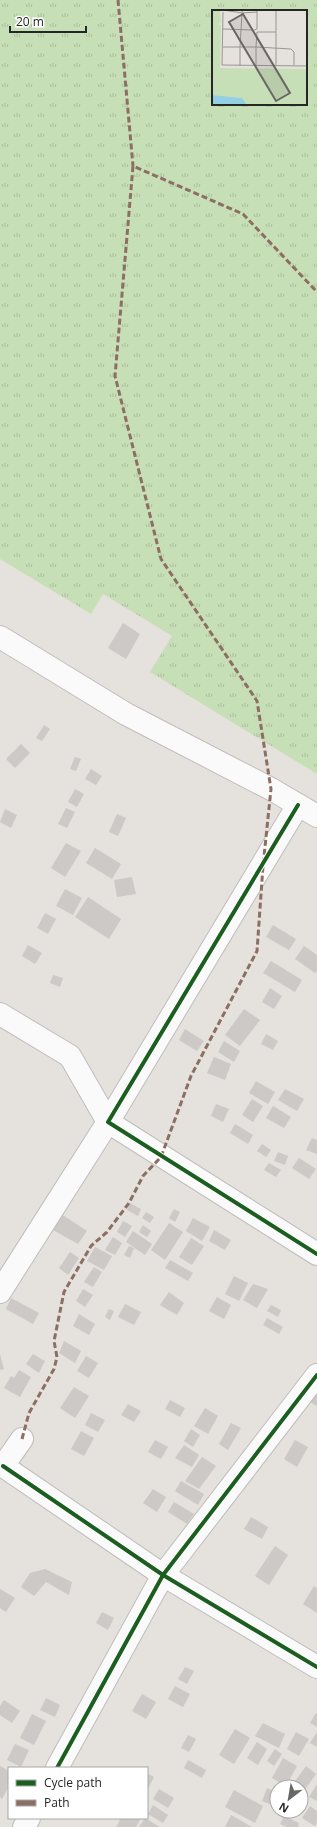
<svg xmlns="http://www.w3.org/2000/svg" width="317" height="1827" font-family="'Open Sans',sans-serif">
  <style>
    .grass { fill: url(#grass-tufts); fill-rule: evenodd }
    .building { fill: #ccc9c6 }
    .lines { fill: none; stroke-linecap: round; stroke-linejoin: round }
    .minor-casing { stroke: #bfbdbd; stroke-width: 24 }
    .minor { stroke: #fbfafa; stroke-width: 22 }
    .quiet { stroke: #8d6e63; stroke-width: 3; stroke-dasharray: 6 3; stroke-linecap: butt }
    .cycleway-casing { stroke: #fff; stroke-width: 6 }
    .cycleway { stroke: #1b5e20; stroke-width: 4 }
    .inset-road { fill: none; stroke: #999693; stroke-width: 1 }
    .view { fill: #696766; fill-opacity: 0.15; stroke: #696766; stroke-width: 2 }
    .inset-edge { fill: none; stroke: #262626; stroke-width: 2 }
  </style>
  <defs>
    <pattern id="grass-tufts" width="24" height="20" patternUnits="userSpaceOnUse"><rect width="24" height="20" fill="#c7dfb6"/><path d="M3 7l-1-3M5 7V3M7 7l1-3M15 17l-1-3M17 17v-4M19 17l1-3" fill="none" stroke="#abbf9c"/></pattern>
  </defs>
  <rect width="100%" height="100%" fill="#e5e1dc"/>
  <path class="grass" d="M0,0H317V774L150,672L172,636L103,594L91,614L0,559ZM213,11H306V104H213Z"/>
  <g class="building">
    <polygon points="123,623 140,634 126,659 108,648"/>
    <polygon points="44,725 50,729 42,741 36,738"/>
    <polygon points="21,744 30,753 15,768 6,759"/>
    <polygon points="75,757 81,759 76,771 70,769"/>
    <polygon points="91,769 102,776 96,785 85,779"/>
    <polygon points="75,789 84,794 77,807 68,802"/>
    <polygon points="66,808 75,812 67,828 58,824"/>
    <polygon points="5,809 17,815 11,828 0,822"/>
    <polygon points="117,814 126,818 118,836 109,832"/>
    <polygon points="66,843 81,851 65,877 51,868"/>
    <polygon points="95,848 121,864 112,879 86,863"/>
    <polygon points="132,877 136,894 117,897 114,880"/>
    <polygon points="65,889 82,898 73,915 56,906"/>
    <polygon points="88,897 121,919 109,939 75,917"/>
    <polygon points="45,913 56,919 48,934 37,928"/>
    <polygon points="273,925 296,939 289,950 266,937"/>
    <polygon points="28,945 42,953 35,964 22,956"/>
    <polygon points="304,946 317,955 317,971 315,973 295,959"/>
    <polygon points="271,961 302,980 295,992 263,973"/>
    <polygon points="53,975 63,978 60,987 50,983"/>
    <polygon points="270,988 282,996 274,1009 262,1002"/>
    <polygon points="244,1009 260,1020 240,1046 225,1035"/>
    <polygon points="185,1029 204,1041 197,1051 179,1040"/>
    <polygon points="266,1034 278,1041 273,1050 261,1044"/>
    <polygon points="224,1041 240,1051 234,1062 218,1052"/>
    <polygon points="214,1057 231,1064 225,1080 207,1073"/>
    <polygon points="256,1081 275,1092 268,1104 249,1093"/>
    <polygon points="285,1089 304,1099 297,1111 278,1100"/>
    <polygon points="252,1099 263,1106 253,1122 242,1115"/>
    <polygon points="216,1104 229,1109 223,1122 211,1116"/>
    <polygon points="273,1106 291,1117 284,1128 266,1118"/>
    <polygon points="235,1124 253,1135 248,1144 230,1133"/>
    <polygon points="312,1138 317,1140 317,1154 306,1150"/>
    <polygon points="262,1144 271,1150 266,1157 257,1151"/>
    <polygon points="278,1152 288,1156 285,1165 274,1161"/>
    <polygon points="299,1158 316,1169 309,1179 292,1168"/>
    <polygon points="269,1163 281,1170 276,1177 264,1170"/>
    <polygon points="130,1203 141,1209 138,1216 127,1210"/>
    <polygon points="174,1209 180,1212 175,1222 169,1218"/>
    <polygon points="58,1212 87,1231 78,1244 53,1230"/>
    <polygon points="146,1212 154,1217 150,1223 142,1218"/>
    <polygon points="193,1218 210,1227 202,1241 186,1231"/>
    <polygon points="123,1221 132,1226 125,1237 117,1232"/>
    <polygon points="169,1223 183,1232 165,1260 151,1250"/>
    <polygon points="143,1225 151,1231 147,1237 139,1232"/>
    <polygon points="214,1230 231,1240 225,1250 209,1241"/>
    <polygon points="133,1231 152,1244 145,1255 126,1242"/>
    <polygon points="113,1237 122,1243 115,1255 105,1250"/>
    <polygon points="191,1238 204,1246 192,1265 179,1257"/>
    <polygon points="129,1246 134,1248 130,1258 124,1255"/>
    <polygon points="95,1247 112,1256 104,1270 87,1261"/>
    <polygon points="70,1252 79,1258 68,1275 59,1268"/>
    <polygon points="170,1260 193,1273 188,1281 165,1268"/>
    <polygon points="94,1267 102,1272 93,1287 84,1282"/>
    <polygon points="234,1276 248,1283 239,1301 225,1294"/>
    <polygon points="253,1284 268,1289 257,1308 243,1300"/>
    <polygon points="83,1289 93,1295 85,1307 76,1301"/>
    <polygon points="169,1292 184,1303 177,1315 160,1305"/>
    <polygon points="217,1297 231,1305 224,1319 209,1311"/>
    <polygon points="11,1298 39,1313 33,1324 6,1309"/>
    <polygon points="125,1304 141,1312 134,1325 118,1317"/>
    <polygon points="271,1305 281,1310 278,1317 267,1311"/>
    <polygon points="109,1309 114,1311 110,1320 105,1317"/>
    <polygon points="79,1314 95,1324 89,1335 73,1326"/>
    <polygon points="267,1318 283,1327 279,1334 263,1325"/>
    <polygon points="64,1341 81,1351 75,1363 59,1353"/>
    <polygon points="0,1354 4,1369 0,1370"/>
    <polygon points="33,1354 45,1361 39,1373 26,1364"/>
    <polygon points="86,1356 98,1363 89,1378 77,1371"/>
    <polygon points="19,1370 31,1377 20,1397 4,1388 11,1376 14,1378"/>
    <polygon points="74,1387 89,1396 75,1418 60,1408"/>
    <polygon points="317,1391 317,1406 310,1402"/>
    <polygon points="170,1400 185,1408 180,1417 165,1409"/>
    <polygon points="128,1404 141,1411 134,1422 121,1415"/>
    <polygon points="205,1408 218,1416 208,1434 194,1426"/>
    <polygon points="91,1413 105,1420 98,1432 85,1425"/>
    <polygon points="231,1423 241,1428 228,1450 219,1444"/>
    <polygon points="191,1429 200,1435 193,1447 184,1441"/>
    <polygon points="81,1431 94,1438 84,1456 71,1449"/>
    <polygon points="155,1440 168,1447 161,1459 148,1452"/>
    <polygon points="295,1440 308,1447 297,1467 284,1459"/>
    <polygon points="184,1445 199,1455 192,1467 175,1458"/>
    <polygon points="202,1457 216,1466 199,1489 185,1481"/>
    <polygon points="181,1481 204,1494 198,1505 175,1491"/>
    <polygon points="153,1489 166,1497 157,1512 143,1503"/>
    <polygon points="174,1502 194,1514 187,1524 168,1512"/>
    <polygon points="251,1517 268,1527 262,1539 244,1529"/>
    <polygon points="275,1546 288,1555 269,1585 255,1576"/>
    <polygon points="45,1569 72,1582 69,1595 46,1582 34,1596 21,1587 30,1573"/>
    <polygon points="314,1586 317,1588 317,1613 303,1604"/>
    <polygon points="0,1589 15,1598 6,1612 0,1608"/>
    <polygon points="102,1612 114,1618 108,1630 96,1623"/>
    <polygon points="185,1667 194,1671 187,1684 178,1679"/>
    <polygon points="175,1686 190,1694 183,1707 168,1699"/>
    <polygon points="142,1694 156,1702 146,1719 132,1711"/>
    <polygon points="46,1698 60,1705 55,1717 40,1710"/>
    <polygon points="4,1700 20,1711 12,1723 0,1715 0,1706"/>
    <polygon points="316,1713 317,1713 317,1727 310,1723"/>
    <polygon points="32,1714 46,1721 34,1745 20,1738"/>
    <polygon points="263,1723 285,1734 279,1748 255,1736"/>
    <polygon points="235,1729 250,1738 234,1764 219,1755"/>
    <polygon points="296,1732 309,1739 299,1756 287,1749"/>
    <polygon points="317,1732 317,1747 310,1743"/>
    <polygon points="188,1735 196,1739 189,1752 181,1748"/>
    <polygon points="257,1742 267,1749 258,1765 247,1758"/>
    <polygon points="15,1744 29,1750 21,1767 7,1760"/>
    <polygon points="275,1749 282,1754 274,1766 267,1761"/>
    <polygon points="283,1758 297,1766 286,1786 272,1778"/>
    <polygon points="188,1760 206,1770 202,1778 184,1768"/>
    <polygon points="0,1766 9,1771 9,1786 2,1799 0,1797"/>
    <polygon points="306,1766 316,1774 304,1791 301,1789 301,1787 293,1784"/>
    <polygon points="147,1773 154,1777 147,1791"/>
    <polygon points="317,1784 317,1801 309,1797"/>
    <polygon points="267,1788 277,1792 277,1807 262,1801"/>
    <polygon points="159,1789 174,1798 168,1808 153,1799"/>
    <polygon points="234,1790 263,1806 255,1823 225,1807"/>
    <polygon points="153,1805 168,1815 163,1823 148,1814"/>
    <polygon points="310,1806 317,1811 317,1822 315,1826 302,1818"/>
    <polygon points="231,1815 252,1827 225,1827"/>
    <polygon points="284,1816 299,1823 298,1827 287,1827 280,1824"/>
    <polygon points="121,1818 141,1818 136,1827 116,1827"/>
    <polygon points="145,1818 160,1827 139,1827"/>
  </g>
  <g class="lines">
    <g class="minor-casing">
      <g id="minor">
        <polyline points="0,637 126,714 271,789 317,816"/>
        <polyline points="298,805 108,1122 317,1254"/>
        <polyline points="0,1014 70,1056 108,1122 0,1292"/>
        <polyline points="0,1465 3,1466 22,1439"/>
        <polyline points="3,1466 163,1575 317,1667"/>
        <polyline points="57,1768 163,1575 317,1375"/>
        <polyline points="24,1827 29,1818"/>
      </g>
    </g>
    <use href="#minor" class="minor"/>
    <g class="quiet">
      <polyline points="118,0 133,166"/>
      <polyline points="22,1439 29,1413 54,1369 57,1357 54,1341 64,1292 91,1246 107,1232 129,1203 143,1176 161,1157 191,1076 257,951 263,866 271,789 257,701 161,559 115,376 133,166 243,214 317,292"/>
    </g>
    <g class="cycleway-casing">
      <g id="cycleway">
        <polyline points="298,805 108,1122 317,1254"/>
        <polyline points="3,1466 163,1575 317,1667"/>
        <polyline points="57,1768 163,1575 317,1375"/>
      </g>
    </g>
    <use href="#cycleway" class="cycleway"/>
  </g>
  <g transform="translate(212 10)">
    <rect width="95" height="95" fill="#e5e1dc"/>
    <path d="M0,0H8L9,12L6,15H9L8,58L95,59V95H35L30,88L0,85Z" fill="#c7dfb6"/>
    <path d="M0,85L30,88L35,95H0Z" fill="#93d0e3"/>
    <path class="inset-road" d="M11,0L30,3V0M64,0V55M11,2L10,55L95,56M11,19L40,20M40,21L45,19V0M45,22L44,37L79,39L82,42V55M45,22H64M10,37H28V56M44,56V37H28L30,3L45,2"/>
    <path class="view" d="M31,4L78,83L64,91L17,12Z"/>
    <rect width="95" height="95" class="inset-edge"/>
  </g>
  <rect x="8" y="1767" width="140" height="52" fill="#ffffff" stroke="#a8a8a8"/>
  <rect x="16" y="1780" width="20" height="6" fill="#1b5e20" stroke="#a8a8a8"/>
  <text x="44" y="1787" font-size="12" fill="#262626">Cycle path</text>
  <rect x="16" y="1800" width="20" height="6" fill="#8d6e63" stroke="#a8a8a8"/>
  <text x="44" y="1807" font-size="12" fill="#262626">Path</text>
  <g transform="translate(289 1799) rotate(211)"><circle r="19" fill="#ffffff" stroke="#a8a8a8"/>
  <path d="M0-3L7 15L0 10L-7 15Z" fill="#696766"/>
  <text y="-6" font-size="11" font-weight="bold" text-anchor="middle" fill="#262626">N</text>
  </g>
  <path d="M10 26v6h76v-6" fill="none" stroke="#262626" stroke-width="2"/>
  <text x="16" y="26" font-size="12" fill="#262626" stroke="#ffffff" stroke-width="3" paint-order="stroke">20 m</text>
</svg>
